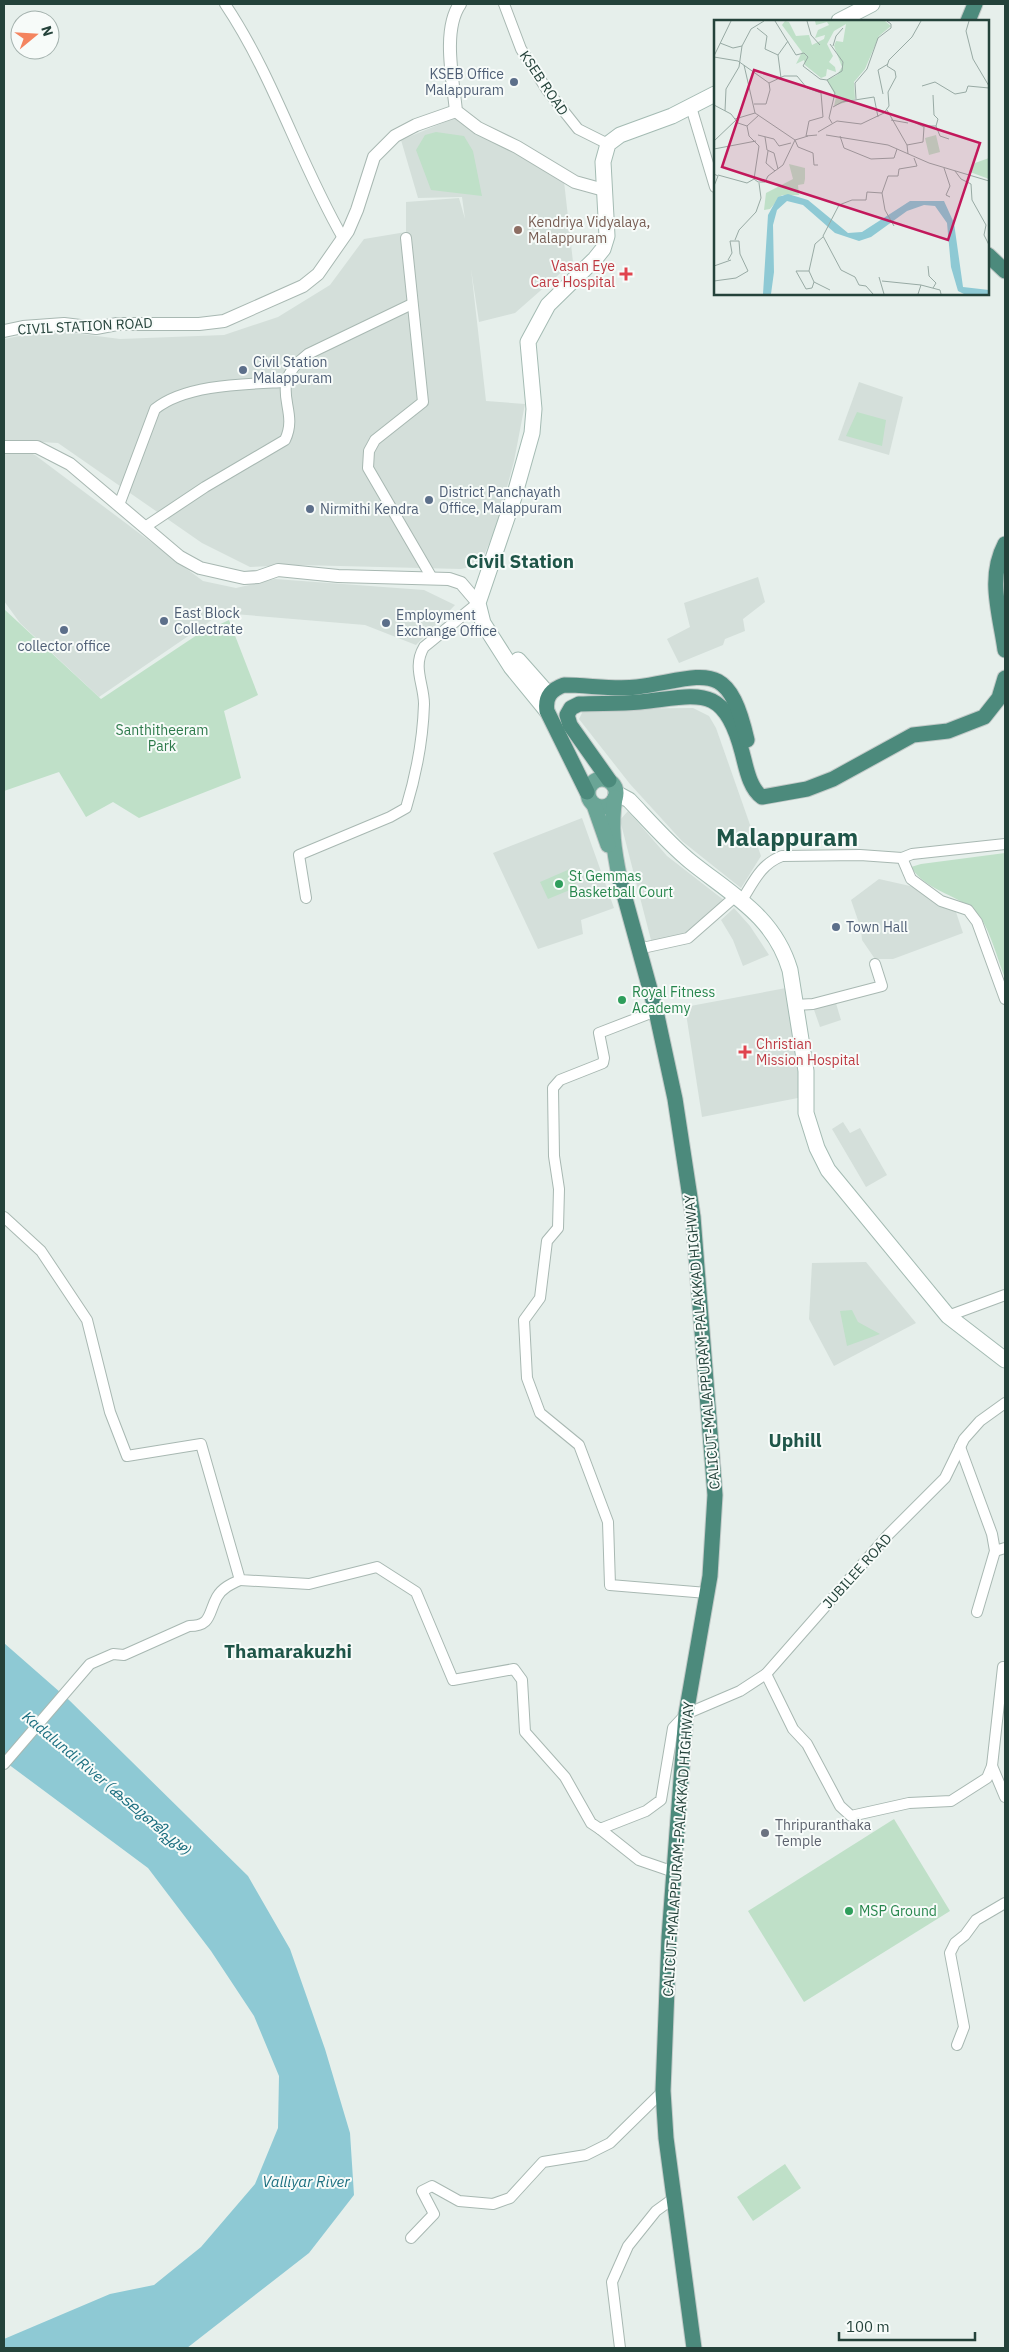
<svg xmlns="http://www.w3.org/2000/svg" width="1009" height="2352" font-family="'IBM Plex Sans','Noto Sans Malayalam',sans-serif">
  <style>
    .built { fill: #d4dfda }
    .green { fill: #bfe0c8 }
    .water { fill: #8ec9d4 }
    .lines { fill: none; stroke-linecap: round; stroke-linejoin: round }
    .minor-casing { stroke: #a8b8b2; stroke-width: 12 }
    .tertiary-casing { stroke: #a8b8b2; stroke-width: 14 }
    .secondary-casing { stroke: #a4bbb3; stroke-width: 17 }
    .primary-casing { stroke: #c2cac8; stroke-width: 17 }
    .trunk-casing { stroke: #c2cac8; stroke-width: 17 }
    .minor { stroke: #fff; stroke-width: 10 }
    .tertiary { stroke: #fff; stroke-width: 12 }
    .secondary { stroke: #fff; stroke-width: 15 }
    .primary { stroke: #6aa596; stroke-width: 15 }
    .trunk { stroke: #4c8a7c; stroke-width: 15 }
    .service-dot { fill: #5c6f8a; stroke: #f7fbf9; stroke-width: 2 }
    .education-dot { fill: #8d6e63; stroke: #f7fbf9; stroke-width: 2 }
    .health-dot { fill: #e0444e; stroke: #f7fbf9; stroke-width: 2 }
    .leisure-dot { fill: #2e9e5b; stroke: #f7fbf9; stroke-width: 2 }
    .worship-dot { fill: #6b7280; stroke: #f7fbf9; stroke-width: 2 }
    .labels { text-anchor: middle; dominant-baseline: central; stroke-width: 4; stroke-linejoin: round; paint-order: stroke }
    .service-label { font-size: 14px; fill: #4e5e75; stroke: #f7fbf9; text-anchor: start }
    .street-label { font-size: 14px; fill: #24423a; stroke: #f7fbf9 }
    .education-label { font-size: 14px; fill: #785e54; stroke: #f7fbf9; text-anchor: start }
    .health-label { font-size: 14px; fill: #be3a42; stroke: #f7fbf9; text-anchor: end }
    .park-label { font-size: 14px; fill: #2d7a4b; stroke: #f7fbf9 }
    .leisure-label { font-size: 14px; fill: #27864d; stroke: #f7fbf9; text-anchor: start }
    .worship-label { font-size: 14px; fill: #5b616d; stroke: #f7fbf9; text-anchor: start }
    .water-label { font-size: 15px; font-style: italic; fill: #1c6f80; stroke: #f7fbf9 }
    .district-label { font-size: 19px; font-weight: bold; fill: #1f5548; stroke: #f7fbf9 }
    .town-label { font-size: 24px; font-weight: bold; fill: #1f5548; stroke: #f7fbf9 }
    .inset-road { fill: none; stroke: #98aaa4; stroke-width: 1 }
    .view { fill: #c2185b; fill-opacity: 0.15; stroke: #c2185b; stroke-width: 2.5 }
    .inset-edge { fill: none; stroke: #24423a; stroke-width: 2.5 }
  </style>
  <rect width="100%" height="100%" fill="#e6efeb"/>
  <g class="built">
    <polygon points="455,118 564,181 573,262 515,313 479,322 471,269 486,401 525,404 514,461 497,525 480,565 461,569 299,565 250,567 202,543 58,443 4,440 4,339 51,330 120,339 224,335 278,317 330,285 364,239 406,232 406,202 459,198 465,219 462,197 418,198 401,140"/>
    <polygon points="859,382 903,397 889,455 838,440"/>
    <polygon points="25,451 35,455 203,581 236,588 275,579 424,590 455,605 416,645 365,625 222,613 99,697 20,623 4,601 4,453"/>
    <polygon points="758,577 765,602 743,619 745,631 725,639 723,645 679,663 667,639 690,627 684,603"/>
    <polygon points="693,708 709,716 716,728 761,856 741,888 682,841 630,784 579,719 583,711 590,709"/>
    <polygon points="628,811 667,856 725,901 680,937 652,944 620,820"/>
    <polygon points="582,818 614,908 581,920 583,934 538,949 493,853"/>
    <polygon points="879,879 919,888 955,909 963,933 893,959 875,959 862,940 861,929 851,900"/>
    <polygon points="734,908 750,926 769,955 743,966 733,940 721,920"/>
    <polygon points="786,988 808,1096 702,1117 685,1007"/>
    <polygon points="835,1000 841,1020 820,1027 813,1007"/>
    <polygon points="843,1122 850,1133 860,1128 887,1175 866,1187 832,1129"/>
    <polygon points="866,1262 916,1323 834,1366 809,1319 812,1263"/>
  </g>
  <g class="green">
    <polygon points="436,132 464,136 473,151 482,196 431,190 416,150 425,135"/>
    <polygon points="857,412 886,420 882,446 846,436"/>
    <polygon points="4,609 101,699 197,635 229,620 258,695 224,711 241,778 139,818 113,802 86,817 59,772 4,791"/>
    <path d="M1005,853V978C999,963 989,928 980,917C962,894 927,893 911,867L921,864Z"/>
    <polygon points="570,869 577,887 548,899 540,882"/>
    <polygon points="852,1310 858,1322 880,1334 847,1346 840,1311"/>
    <polygon points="894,1819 950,1911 804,2002 748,1911"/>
    <polygon points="785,2164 801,2188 753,2221 737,2197"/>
  </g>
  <polygon class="water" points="4,1643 69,1700 248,1876 290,1949 325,2049 350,2133 354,2195 309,2253 187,2348 4,2348 4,2339 110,2294 154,2285 201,2247 255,2184 278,2128 279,2076 254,2016 211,1951 148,1868 4,1761"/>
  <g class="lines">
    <g class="minor-casing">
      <g id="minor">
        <path d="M225,4C274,77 299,162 343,238"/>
        <polyline points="504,4 521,49 547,90 578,129 608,144"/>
        <polyline points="691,107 715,187"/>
        <polyline points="406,238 423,402 375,440 369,451 368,468 432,578"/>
        <path d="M119,505L155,409C186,384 246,384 285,382"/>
        <path d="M145,527L205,487L285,440C301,407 264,387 308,354L412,304"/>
        <polyline points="902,858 911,879 941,901 968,910 977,922 1005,999"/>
        <path d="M306,898L299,855L390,817L406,808C416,775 423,738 424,704C424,684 412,667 424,647L478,603"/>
        <path d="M742,900C754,881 761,864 782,856L860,855L902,858L912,854L1005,844"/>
        <polyline points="638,949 688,938 737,895"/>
        <polyline points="795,1005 813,1004 882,986 875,964"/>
        <polyline points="656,1011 599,1033 604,1058 603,1063 560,1080 553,1088 554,1156 559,1189 558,1228 547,1241 540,1298 524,1320 527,1378 540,1413 579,1445 608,1522 610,1585 707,1593"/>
        <polyline points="4,1217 41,1251 87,1320 110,1412 127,1456 201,1444 240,1580 309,1584 377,1567 416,1592 453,1680 514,1669 522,1680 525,1732 565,1777 591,1823 600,1829 646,1811 661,1800 673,1728 686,1714 740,1691 766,1674 888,1535 945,1478 964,1439 980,1421 1005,1403"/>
        <polyline points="948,1316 1005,1295"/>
        <polyline points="960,1447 992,1534 995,1551 977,1612"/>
        <polyline points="995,1551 1005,1548"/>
        <polyline points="766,1674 793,1729 807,1744 840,1806 851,1816 909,1803 951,1801 987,1778 992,1766 1003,1667"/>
        <path d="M4,1764L90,1664L113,1654L124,1655L189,1626C212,1626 208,1613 217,1597C222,1588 231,1584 240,1580"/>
        <polyline points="992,1766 1005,1797"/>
        <polyline points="600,1829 639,1860 674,1872"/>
        <polyline points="957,2045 964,2027 950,1953 955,1943 965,1935 976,1920 1005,1903"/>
        <polyline points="411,2238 434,2214 422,2191 432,2186 459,2201 493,2204 510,2198 543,2162 586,2155 610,2143 663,2091"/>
        <polyline points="620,2348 612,2282 628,2246 656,2211 674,2198"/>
      </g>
    </g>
    <g class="tertiary-casing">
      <g id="tertiary">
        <path d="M460,4C442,30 453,80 456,111L478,128L517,147L575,182L604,190"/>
        <polyline points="4,331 23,327 64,324 96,328 117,324 199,324 224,321 303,286 318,274 348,231 357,210 374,157 395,136 416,125 456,111"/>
        <polyline points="4,447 37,447 70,464 180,557 200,568 244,578 258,577 278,570 338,576 449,579 461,583 478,603"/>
      </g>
    </g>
    <g class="secondary-casing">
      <g id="secondary">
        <polyline points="839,21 872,4"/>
        <polyline points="518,660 549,695"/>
        <polyline points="547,711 511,667 483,623 478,603 514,497 532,433 534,409 528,342 548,305 595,259 603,249 607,236 603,162 608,144 620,135 672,116 715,94"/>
        <path d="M616,793L629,800C649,821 669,844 691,862C732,895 774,916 790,970L806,1071V1113L817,1148L828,1170L948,1316L1005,1360"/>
      </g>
    </g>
    <g class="primary-casing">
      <g id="primary">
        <circle cx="602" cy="793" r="14"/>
        <path d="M615,798C610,827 614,851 620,880"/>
        <polyline points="594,805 608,845"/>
      </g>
    </g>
    <g class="trunk-casing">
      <g id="trunk">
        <polyline points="968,21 975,4"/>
        <polyline points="988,255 1005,271"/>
        <path d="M1005,544C987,578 1000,614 1005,650"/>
        <path d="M609,780L570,725L567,715L571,708L579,704C599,703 620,704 640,702C698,696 724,682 742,752C746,766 749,788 762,797L807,789L833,779L913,735L948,731L984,717L999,698L1005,678"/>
        <path d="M587,792L547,711C545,698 550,690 564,685C588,685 614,690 637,687C706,677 728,657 747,740"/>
        <polyline points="620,880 656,1011 675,1099 693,1217 715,1495 710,1576 686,1714 669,1937 663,2091 666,2138 694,2348"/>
      </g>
    </g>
    <use href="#minor" class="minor"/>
    <use href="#tertiary" class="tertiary"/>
    <use href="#secondary" class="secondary"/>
    <use href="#primary" class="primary"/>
    <use href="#trunk" class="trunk"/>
  </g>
  <g class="service-dot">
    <circle cx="514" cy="82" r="5"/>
    <circle cx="243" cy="370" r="5"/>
    <circle cx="429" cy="500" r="5"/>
    <circle cx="310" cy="509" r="5"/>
    <circle cx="164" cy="621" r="5"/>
    <circle cx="386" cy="623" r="5"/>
    <circle cx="64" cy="630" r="5"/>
    <circle cx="836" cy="927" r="5"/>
  </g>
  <circle class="education-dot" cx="518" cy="230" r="5"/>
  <g class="health-dot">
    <path d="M623.5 266.5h5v5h5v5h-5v5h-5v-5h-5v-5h5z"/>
    <path d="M742.5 1044.5h5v5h5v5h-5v5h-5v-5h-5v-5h5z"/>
  </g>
  <g class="leisure-dot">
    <circle cx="559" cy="884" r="5"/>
    <circle cx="622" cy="1000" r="5"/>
    <circle cx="849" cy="1911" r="5"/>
  </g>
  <circle class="worship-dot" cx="765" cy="1833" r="5"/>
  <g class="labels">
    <g class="service-label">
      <text x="504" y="74" text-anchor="end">KSEB Office<tspan x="504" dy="16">Malappuram</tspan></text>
      <text x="253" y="362">Civil Station<tspan x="253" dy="16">Malappuram</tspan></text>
      <text x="439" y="492">District Panchayath<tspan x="439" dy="16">Office, Malappuram</tspan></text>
      <text x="320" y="509">Nirmithi Kendra</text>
      <text x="174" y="613">East Block<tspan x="174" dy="16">Collectrate</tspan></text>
      <text x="396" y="615">Employment<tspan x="396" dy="16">Exchange Office</tspan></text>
      <text x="64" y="646" text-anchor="middle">collector office</text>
      <text x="846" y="927">Town Hall</text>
    </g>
    <g class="street-label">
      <text transform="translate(544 83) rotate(56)">KSEB ROAD</text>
      <text transform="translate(85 326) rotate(-3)">CIVIL STATION ROAD</text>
      <text transform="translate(702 1342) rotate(-95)">CALICUT-MALAPPURAM-PALAKKAD HIGHWAY</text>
      <text transform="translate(857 1571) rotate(-48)">JUBILEE ROAD</text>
      <text transform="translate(678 1849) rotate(-86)">CALICUT-MALAPPURAM-PALAKKAD HIGHWAY</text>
    </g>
    <g class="education-label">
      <text x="528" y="222">Kendriya Vidyalaya,<tspan x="528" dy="16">Malappuram</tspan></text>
    </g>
    <g class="health-label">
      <text x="615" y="266">Vasan Eye<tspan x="615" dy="16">Care Hospital</tspan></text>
      <text x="756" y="1044" text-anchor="start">Christian<tspan x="756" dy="16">Mission Hospital</tspan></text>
    </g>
    <g class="park-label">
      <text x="162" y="730">Santhitheeram<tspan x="162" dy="16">Park</tspan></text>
    </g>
    <g class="leisure-label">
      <text x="569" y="876">St Gemmas<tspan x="569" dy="16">Basketball Court</tspan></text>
      <text x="632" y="992">Royal Fitness<tspan x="632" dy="16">Academy</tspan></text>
      <text x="859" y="1911">MSP Ground</text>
    </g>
    <g class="worship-label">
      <text x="775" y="1825">Thripuranthaka<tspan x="775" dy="16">Temple</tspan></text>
    </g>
    <g class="water-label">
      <text transform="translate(107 1783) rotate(40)">Kadalundi River (കടലുണ്ടിപ്പുഴ)</text>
      <text x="306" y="2181">Valliyar River</text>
    </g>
    <g class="district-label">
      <text x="520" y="561">Civil Station</text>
      <text x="795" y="1440">Uphill</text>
      <text x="288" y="1651">Thamarakuzhi</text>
    </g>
    <g class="town-label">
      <text x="787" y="837">Malappuram</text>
    </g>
  </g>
  <g transform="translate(714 20)">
    <rect width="275" height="275" fill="#e6efeb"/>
    <path d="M71,1L75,2L82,16L95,15L98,25L110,19L111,15L101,18L104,10L115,5L113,2L102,5L101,1H171L177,6L165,16L151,49L140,62L141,79L120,86L122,77L113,60L123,55L128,47L120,26L122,21L129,22L132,4L120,11L113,24L119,36L115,42L121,47L122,52L113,49L112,56L107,58L91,45L90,40L82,44L88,32L68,5ZM222,115L226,132L215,135L211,118ZM275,138V159L256,152L261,143ZM75,144L91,148V159L90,164L84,165L85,175H68L56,189L50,190L52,173L79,159Z" fill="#bfe0c8"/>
    <path d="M74,174L94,180L134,213L148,212L196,181H230L240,203L249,267L275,270V274H250L244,271L237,247L233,203L221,186L210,185L193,191L157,217L145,221L121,213L89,185L73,181L63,190L59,205L60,252L57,274H49L54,195L64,177Z" fill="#8ec9d4"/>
    <path class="inset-road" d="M61,1L82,35L90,33L94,37L89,46L106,59L113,60L128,51L129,42L116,24M93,1L97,15L106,25M255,1L252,11L259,39L275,66M43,8L53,16L51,29L64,35M6,23L19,28L28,26M119,26L122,16L129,8M0,36L17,1M0,37L24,41L55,63L70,56H83L93,68L107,73L109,97M30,45L41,93L81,120L94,116M67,58L64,35L74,21M113,60L121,73L115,98L118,103M208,66L221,62L241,74L252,72L254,66L275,68M169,74L164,50L174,44M219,75L220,95L224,99L222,106M0,78V50M142,79L141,63L153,49L164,18L177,8V4L173,1M40,84H52L56,70L55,63M0,85L17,94L24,103L33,106L45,95M119,87L128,82L160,77L164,97M173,90L193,125L194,134M11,91L12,69L25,47L28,26L37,9L50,1M21,99L41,93M177,100L194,103M33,106L35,116L45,126L40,159L44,162H51L54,156L69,145L81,120L84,127L99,133L100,145H104M210,106H222L226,116L235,119M104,112L123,101L147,104L170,93L175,86L174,72L182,57L181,51L173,46L175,40L198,17L207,1M44,115L60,119L65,126L77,123M103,115L92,116L95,101L109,97M112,115L174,125L215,143L275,161M126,116L130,128L157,139L180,138L183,129M51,117L53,130L60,133L64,149M0,121L22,100M193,125L209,122L210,107L200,102M0,129L42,121M54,131L52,143L61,151M230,148L236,166L232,175L236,177M241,151L247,159L257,164L258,180L272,205L270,215L275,225M0,154L4,156L0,166M4,155L33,163L40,159M168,173L171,190L180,206M21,220L25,210L42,192L47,178L45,163M0,246L17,240M214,246L215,256L222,263L219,268M95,251L100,262L116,270M165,257L170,274M0,261L22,258L34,251L26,234L25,221H16L18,233L14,240M168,261L207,265M100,262L98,268L92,269L82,251H95L101,224L109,217M159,274L152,266L145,265L141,257L127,250L109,216L125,185L138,180H152L153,172L168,173L174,156H184L185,149L203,146L200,138M204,274L207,265L226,270L227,274"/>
    <path class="view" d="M40,50L266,123L234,220L8,147Z"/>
    <rect width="275" height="275" class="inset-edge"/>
  </g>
  <rect width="1009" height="2352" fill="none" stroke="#24423a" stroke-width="10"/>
  <g transform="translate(35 35) rotate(72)"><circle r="24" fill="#f7fbf9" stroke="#a3b1ad"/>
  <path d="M0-4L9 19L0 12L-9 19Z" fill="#f4845f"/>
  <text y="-8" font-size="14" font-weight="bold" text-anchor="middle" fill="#24423a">N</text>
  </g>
  <path d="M839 2332v8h136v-8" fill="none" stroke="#24423a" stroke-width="2.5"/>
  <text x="846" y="2332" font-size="15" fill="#24423a" stroke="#f7fbf9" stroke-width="4" paint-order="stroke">100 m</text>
</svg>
